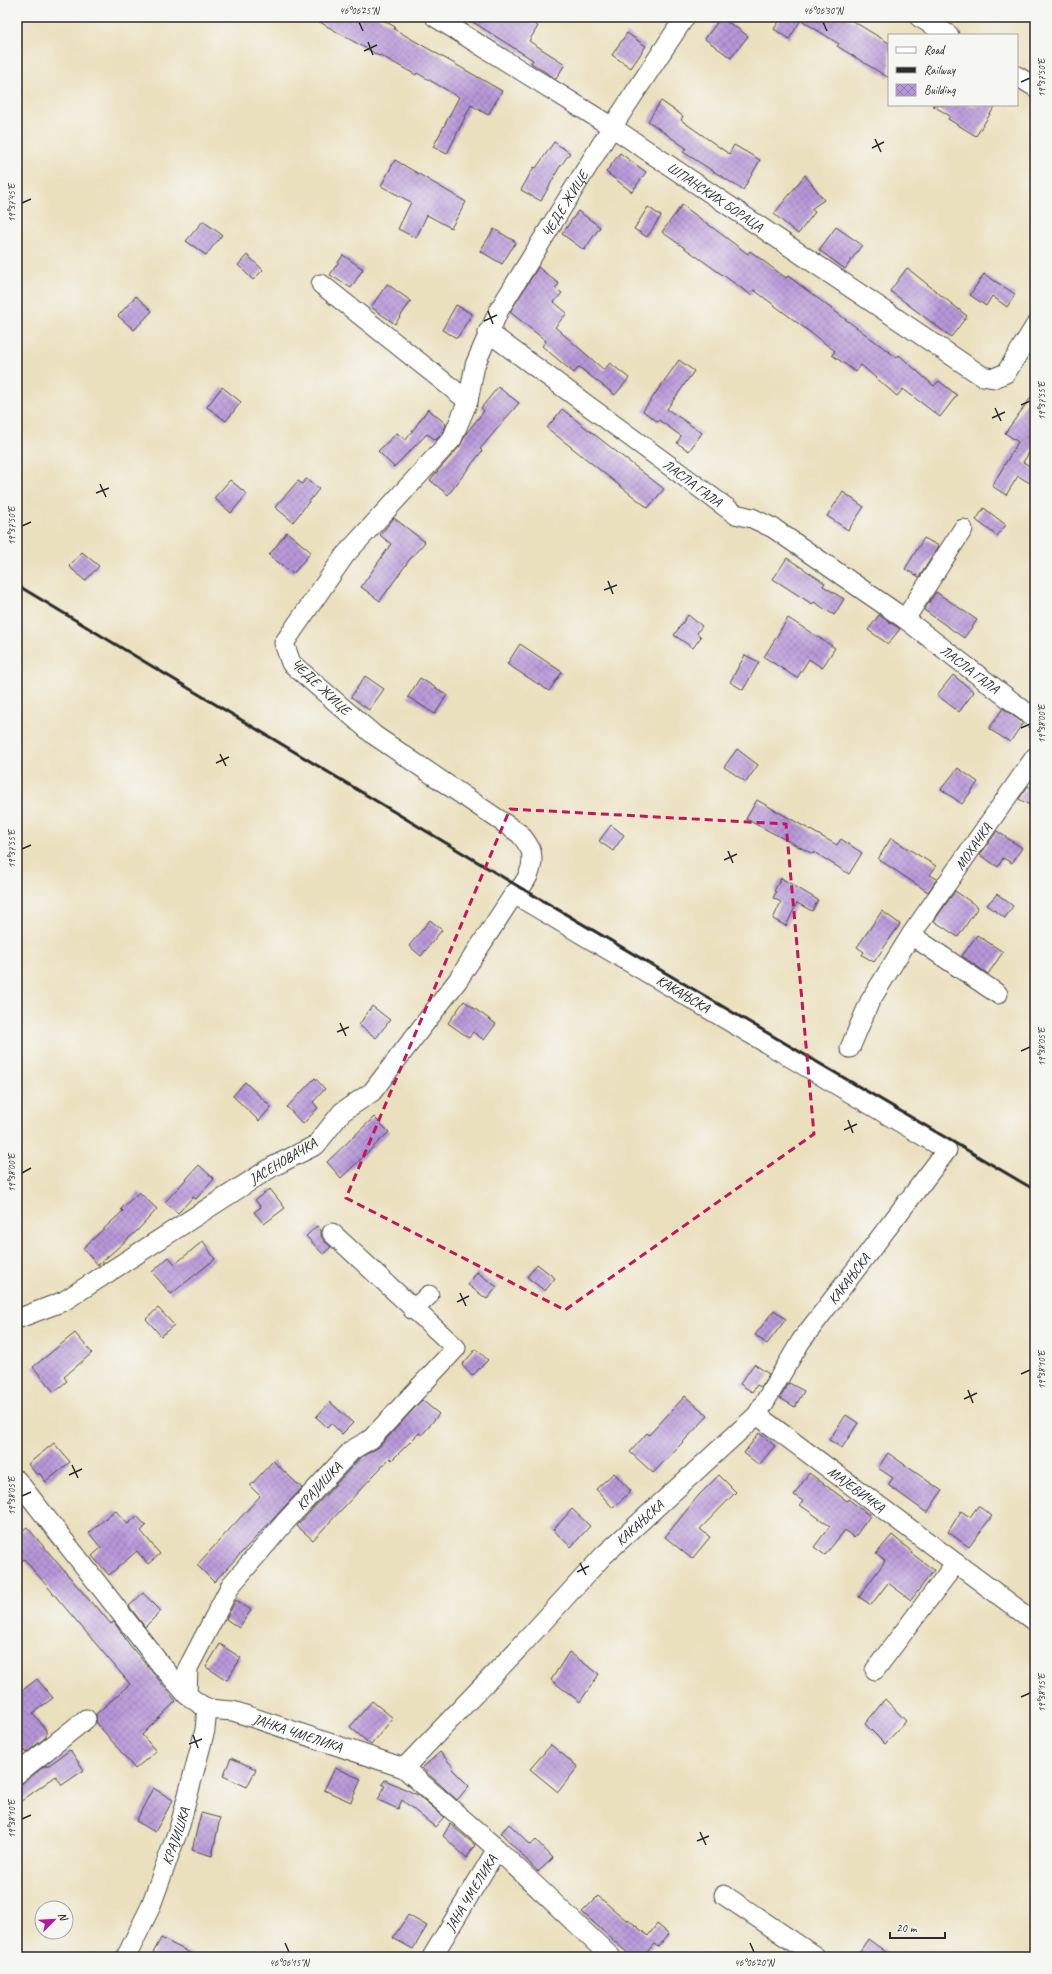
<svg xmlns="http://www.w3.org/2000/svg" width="1052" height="1974" font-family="Caveat,sans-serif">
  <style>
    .building { fill: url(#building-cross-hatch) }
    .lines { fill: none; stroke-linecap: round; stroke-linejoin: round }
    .minor-casing { stroke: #484641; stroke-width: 21 }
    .minor { stroke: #fff; stroke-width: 19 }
    .rail { stroke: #2b2b2b; stroke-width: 3 }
    .marked { fill: none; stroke: #c2185b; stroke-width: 3; stroke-dasharray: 8 5; stroke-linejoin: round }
    .ticks { fill: none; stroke: #2b2b2b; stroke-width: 1.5 }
    .labels { text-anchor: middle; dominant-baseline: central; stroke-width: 3; stroke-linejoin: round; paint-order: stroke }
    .street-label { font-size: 14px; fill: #2b2b2b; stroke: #f6f6f2 }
    .neatline { fill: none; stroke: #2b2b2b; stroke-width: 1.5 }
    .ticks-label { font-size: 10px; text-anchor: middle; fill: #2b2b2b }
  </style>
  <defs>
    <pattern id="building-cross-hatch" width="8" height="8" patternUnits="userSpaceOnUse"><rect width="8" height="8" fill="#b897d9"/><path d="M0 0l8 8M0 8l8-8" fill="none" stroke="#967bb0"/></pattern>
  </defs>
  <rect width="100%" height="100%" fill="#f6f6f2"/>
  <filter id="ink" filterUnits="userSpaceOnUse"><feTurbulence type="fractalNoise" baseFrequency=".025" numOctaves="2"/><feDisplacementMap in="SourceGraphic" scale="8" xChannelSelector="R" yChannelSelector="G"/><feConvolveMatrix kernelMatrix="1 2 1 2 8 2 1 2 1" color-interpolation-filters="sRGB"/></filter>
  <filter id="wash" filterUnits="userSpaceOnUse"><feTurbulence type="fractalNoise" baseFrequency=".012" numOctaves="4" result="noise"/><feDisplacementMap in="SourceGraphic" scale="16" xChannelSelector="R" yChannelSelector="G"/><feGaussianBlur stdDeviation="0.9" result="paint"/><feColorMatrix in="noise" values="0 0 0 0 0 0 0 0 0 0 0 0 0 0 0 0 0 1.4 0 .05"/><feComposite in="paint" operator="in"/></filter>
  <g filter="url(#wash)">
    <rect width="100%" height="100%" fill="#ebe0be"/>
    <g id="blocks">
      <g class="building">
        <polygon points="311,17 378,17 395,27 394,29 502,91 488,115 471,105 447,154 433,147 459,97 417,73 416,75 380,55 379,56"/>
        <polygon points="465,17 524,17 538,26 529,41 565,64 556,79 531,63 533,60"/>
        <polygon points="721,17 748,36 731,58 705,39"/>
        <polygon points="782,17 846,17 889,43 889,78 837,46 839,44 801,20 789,39 774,29"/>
        <polygon points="627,33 646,46 631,68 612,55"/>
        <polygon points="661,101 683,116 681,120 729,154 734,145 760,160 743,190 683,152 686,148 648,121"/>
        <polygon points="932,105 996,105 976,136 948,119 950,116"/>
        <polygon points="554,142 570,153 559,168 541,201 521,190 534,167 536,168"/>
        <polygon points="620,153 646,172 632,192 606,172"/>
        <polygon points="395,160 466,202 451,228 427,215 416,238 398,229 411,202 381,186"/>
        <polygon points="805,175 824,200 811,209 815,212 798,234 774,214"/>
        <polygon points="682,205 748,254 750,251 786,278 788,276 897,358 899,355 934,386 939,381 957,395 940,417 903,389 897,396 861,365 856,372 832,355 835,351 754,290 751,295 662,232"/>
        <polygon points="648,207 661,216 647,237 634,229"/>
        <polygon points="578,211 600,227 584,250 562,234"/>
        <polygon points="203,221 222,235 206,255 186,241"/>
        <polygon points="836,227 862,245 845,269 819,250"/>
        <polygon points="494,229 516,242 502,264 480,251"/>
        <polygon points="247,255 263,270 253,280 238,265"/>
        <polygon points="343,255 363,269 351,288 330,275"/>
        <polygon points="538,267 559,284 555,288 562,293 554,302 567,313 555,327 604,370 610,363 629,378 615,395 579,367 574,373 542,346 546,341 510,312"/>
        <polygon points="907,268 967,316 951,337 890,291"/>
        <polygon points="984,274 1015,294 1007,307 992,296 986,306 970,295"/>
        <polygon points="387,284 411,301 395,324 371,307"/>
        <polygon points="136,296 152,311 134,330 118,316"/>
        <polygon points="456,305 472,314 457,338 442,330"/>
        <polygon points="679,360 694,371 667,409 702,433 689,451 677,443 681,436 659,420 658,422 643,411"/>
        <polygon points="222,387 241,402 226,421 207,407"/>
        <polygon points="498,387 519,403 480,449 482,451 448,495 430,480 460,446 467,432 484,411 481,408"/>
        <polygon points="1035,392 1035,444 1023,462 1035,469 1035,486 1018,476 1006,495 992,486 1018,442 1005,433"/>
        <polygon points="428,409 446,424 443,433 436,440 427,434 394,467 378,451 397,433 406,440"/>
        <polygon points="562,409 664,489 648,508 547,428"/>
        <polygon points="306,479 319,489 293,522 275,507 298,481 302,484"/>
        <polygon points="230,480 247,494 231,513 214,498"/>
        <polygon points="843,492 864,507 848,530 827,516"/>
        <polygon points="984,508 1006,525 997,536 976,520"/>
        <polygon points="394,518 425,542 410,559 380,601 361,587 391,544 380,535"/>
        <polygon points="287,532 311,552 293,574 269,555"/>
        <polygon points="924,538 939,546 919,577 905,569"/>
        <polygon points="82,552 99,566 85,581 69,566"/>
        <polygon points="787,558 825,583 823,586 844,599 834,615 814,602 812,604 773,579"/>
        <polygon points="936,592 977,620 964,638 924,610"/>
        <polygon points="688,615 702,626 697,633 701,637 693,648 674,635"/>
        <polygon points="879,615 900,629 888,644 868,630"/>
        <polygon points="788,618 835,648 822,668 809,659 797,678 764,657"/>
        <polygon points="520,644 562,672 549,691 507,664"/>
        <polygon points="745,655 759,662 743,690 730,682"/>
        <polygon points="953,675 974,692 959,712 937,695"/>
        <polygon points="365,676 384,689 369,710 351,697"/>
        <polygon points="420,678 447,695 435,714 408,697"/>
        <polygon points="1003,708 1023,723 1010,742 989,729"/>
        <polygon points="737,749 758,765 746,782 724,767"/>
        <polygon points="958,768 978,782 962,804 941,789"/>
        <polygon points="1028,786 1035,791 1035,808 1019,799"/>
        <polygon points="757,800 837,845 841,839 862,853 849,874 814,852 813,854 746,819"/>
        <polygon points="611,825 624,835 613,851 599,841"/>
        <polygon points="997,831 1022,848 1012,863 1003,858 998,867 980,855"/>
        <polygon points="891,838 936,866 930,875 937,879 928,892 878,859"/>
        <polygon points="781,878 818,900 812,911 797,903 786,926 773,919 781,902 773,898 776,892 774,891"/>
        <polygon points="955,891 978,907 958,937 934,921"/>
        <polygon points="997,894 1013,906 1005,918 987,905"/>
        <polygon points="882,911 900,924 874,962 862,955 864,952 857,947"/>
        <polygon points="430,920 442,930 421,956 409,946"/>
        <polygon points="977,935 1003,952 988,974 962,956"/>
        <polygon points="464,1001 496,1024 484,1040 473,1032 469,1038 448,1023"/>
        <polygon points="372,1006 390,1020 376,1038 359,1025"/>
        <polygon points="315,1078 325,1089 313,1102 318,1108 303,1124 287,1107"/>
        <polygon points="245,1082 271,1107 259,1121 233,1096"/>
        <polygon points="374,1117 389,1132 341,1178 327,1162"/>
        <polygon points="199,1165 214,1179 196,1199 193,1197 178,1213 165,1202"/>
        <polygon points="270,1189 285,1208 264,1224 254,1212 261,1207 255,1200"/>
        <polygon points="139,1192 157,1209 138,1230 98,1265 83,1248 123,1211 121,1209"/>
        <polygon points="317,1226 321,1230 321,1236 324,1241 331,1247 323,1254 306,1236"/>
        <polygon points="203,1241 215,1259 171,1294 152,1272 169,1257 175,1264"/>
        <polygon points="537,1264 555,1278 545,1291 527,1277"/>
        <polygon points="477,1272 497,1287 487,1299 468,1285"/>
        <polygon points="158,1308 174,1325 161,1336 146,1319"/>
        <polygon points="774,1310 786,1319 767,1344 755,1335"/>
        <polygon points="75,1333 92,1353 64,1377 67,1381 54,1392 33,1367"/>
        <polygon points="476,1349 488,1360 472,1376 462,1365"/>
        <polygon points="754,1364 769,1374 761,1387 757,1385 752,1392 740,1384"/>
        <polygon points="789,1383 804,1391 795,1407 780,1398"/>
        <polygon points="685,1396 708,1416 653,1473 630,1452 647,1433 649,1435"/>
        <polygon points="422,1400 439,1414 422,1435 419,1433 392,1460 390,1458 313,1540 297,1526 361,1457 379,1447"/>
        <polygon points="330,1402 353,1423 342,1434 331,1423 327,1427 316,1417"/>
        <polygon points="846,1415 858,1423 842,1448 829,1440"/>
        <polygon points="759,1433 775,1446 759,1465 744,1453"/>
        <polygon points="54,1443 70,1462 46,1482 39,1473 37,1475 28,1464"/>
        <polygon points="888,1453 942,1491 927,1513 888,1485 893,1478 878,1468"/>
        <polygon points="273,1461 302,1488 214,1582 197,1565 260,1496 250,1486"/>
        <polygon points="614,1473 631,1491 613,1508 596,1489"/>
        <polygon points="809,1473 847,1501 848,1499 870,1516 854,1538 845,1530 825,1555 814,1547 830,1526 800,1505 803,1501 794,1495"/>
        <polygon points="719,1475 736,1492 700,1529 710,1537 692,1559 665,1537 699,1495"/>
        <polygon points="978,1506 992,1516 969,1547 948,1532 961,1511 970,1517"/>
        <polygon points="572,1509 590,1526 571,1547 553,1530"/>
        <polygon points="115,1510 128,1524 137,1516 146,1526 141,1531 160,1554 148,1564 137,1551 109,1575 92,1556 101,1548 89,1533"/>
        <polygon points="27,1527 95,1607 96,1606 111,1624 114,1622 129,1644 176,1701 142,1735 156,1751 135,1769 96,1722 96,1714 130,1684 24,1559 17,1565 17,1535"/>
        <polygon points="892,1535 912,1552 911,1553 934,1570 911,1600 888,1583 871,1605 859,1597 885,1561 876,1554"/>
        <polygon points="143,1593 161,1611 145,1627 129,1606"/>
        <polygon points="236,1600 251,1610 239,1628 226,1619"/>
        <polygon points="220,1644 241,1658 227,1680 206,1667"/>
        <polygon points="569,1652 599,1674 580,1702 551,1680"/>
        <polygon points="37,1679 53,1698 33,1713 46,1730 46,1737 26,1753 17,1742 17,1692 18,1694"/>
        <polygon points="885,1699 906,1721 885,1744 865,1724"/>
        <polygon points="372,1701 393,1718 371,1745 350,1727"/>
        <polygon points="551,1745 578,1767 558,1792 530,1769"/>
        <polygon points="70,1750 84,1770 62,1785 56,1776 17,1804 17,1787 46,1765 46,1767"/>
        <polygon points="440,1752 454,1768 452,1769 469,1786 457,1800 422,1768"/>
        <polygon points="231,1758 256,1769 247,1787 223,1776"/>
        <polygon points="335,1768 361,1779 351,1802 324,1790"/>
        <polygon points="385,1780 418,1795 444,1817 435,1827 402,1800 398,1809 378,1800 385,1786 382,1784"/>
        <polygon points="153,1788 173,1800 155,1832 136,1821"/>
        <polygon points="201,1813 220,1818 212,1856 192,1850"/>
        <polygon points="450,1824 475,1845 467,1858 443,1836"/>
        <polygon points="509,1824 531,1845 536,1840 553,1858 538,1872 501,1833"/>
        <polygon points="598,1896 627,1921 628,1919 648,1936 657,1924 669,1934 658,1947 654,1944 643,1957 632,1957 582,1912"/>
        <polygon points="408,1915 427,1926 413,1949 393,1938"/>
        <polygon points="161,1938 198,1957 151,1957"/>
        <polygon points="868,1939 893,1957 856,1957"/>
      </g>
    </g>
  </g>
  <g filter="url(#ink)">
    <use href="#blocks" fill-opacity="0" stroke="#484641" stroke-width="1"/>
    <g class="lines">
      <g class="minor-casing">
        <g id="minor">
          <path id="s1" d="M435,17L612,127L982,376L994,378L1006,373L1035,326"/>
          <polyline points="919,17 949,35"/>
          <polyline points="1017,76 1035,87"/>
          <polyline points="321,284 468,401"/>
          <path id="s2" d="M488,332L735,514L752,518L773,528L905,619L1035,719"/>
          <polyline points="905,619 963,529"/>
          <polyline points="911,935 998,994"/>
          <path id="s3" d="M850,1048L870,1001L911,935L1035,757"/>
          <polyline points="413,1310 429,1295"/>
          <path id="s4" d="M17,1319L64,1301L272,1167L316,1145L342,1112L372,1092L458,980L514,894C526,884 535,867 531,851C529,845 524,839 520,834L374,735L291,663L284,643L345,555L452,439L468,401L475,365L499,310L612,127L685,17"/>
          <path id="s5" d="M757,1415L1035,1622"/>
          <path id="s6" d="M17,1480L161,1665L187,1695L207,1709L233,1711L404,1768L497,1849L611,1957"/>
          <polyline points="875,1670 955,1564"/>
          <path id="s7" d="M187,1695L188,1668L231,1585L286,1521L352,1450L371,1439L456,1348L332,1233"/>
          <path id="s8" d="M404,1768L519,1648L603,1556L757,1415L801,1341L947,1150L514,894"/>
          <polyline points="17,1774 86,1719"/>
          <polyline points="724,1895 816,1957"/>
          <path id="s9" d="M126,1957L150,1908L180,1825L205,1730L207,1709"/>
          <path id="s10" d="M432,1957L497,1849"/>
        </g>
      </g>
      <use href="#minor" class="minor"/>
      <polyline class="rail" points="17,585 521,888 1035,1190"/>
    </g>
  </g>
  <path class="marked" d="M510,809L786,824L814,1134L565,1310L346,1198Z"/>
  <path class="ticks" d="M359,22L363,31M823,22L827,31M368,42L373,55M364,51L377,45M1021,82L1030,78M875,139L881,152M872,148L884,142M22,203L31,199M488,311L493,324M484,321L497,315M1021,405L1030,401M995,408L1001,421M992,418L1005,412M100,484L106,497M96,493L109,488M22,526L31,522M608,581L613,594M604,590L617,585M1021,728L1030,724M220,754L226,766M216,763L229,757M22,849L31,845M728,851L733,863M724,860L737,854M340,1023L346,1036M337,1032L349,1027M1021,1051L1030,1047M848,1120L853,1133M844,1130L857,1124M22,1173L31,1168M460,1293L466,1306M457,1302L469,1296M1021,1374L1030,1370M968,1390L973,1403M964,1399L977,1393M72,1465L78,1478M69,1475L82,1469M22,1496L31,1492M580,1563L586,1575M577,1572L589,1566M1021,1697L1030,1693M193,1735L198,1748M189,1744L202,1739M22,1819L31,1815M700,1832L706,1845M697,1841L709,1836M285,1943L289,1952M750,1943L754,1952"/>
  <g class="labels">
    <g class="street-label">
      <text stroke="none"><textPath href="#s1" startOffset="333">ШПАНСКИХ БОРАЦА</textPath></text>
      <text stroke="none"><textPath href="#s4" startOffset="1573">ЧЕДЕ ЖИЦЕ</textPath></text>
      <text stroke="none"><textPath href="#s2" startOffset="254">ЛАСЛА ГАЛА</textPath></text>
      <text stroke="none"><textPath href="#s2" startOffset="590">ЛАСЛА ГАЛА</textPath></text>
      <text transform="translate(321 687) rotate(43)">ЧЕДЕ ЖИЦЕ</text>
      <text stroke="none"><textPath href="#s3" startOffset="237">МОХАЧКА</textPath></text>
      <text transform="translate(683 994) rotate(31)">КАКАЊСКА</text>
      <text transform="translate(283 1161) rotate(-31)">ЈАСЕНОВАЧКА</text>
      <text stroke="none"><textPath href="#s8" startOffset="664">КАКАЊСКА</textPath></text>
      <text stroke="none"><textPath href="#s7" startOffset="253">КРАЈИШКА</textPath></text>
      <text stroke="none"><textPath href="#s5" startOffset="124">МАЈЕВИЧКА</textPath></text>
      <text stroke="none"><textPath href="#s8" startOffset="340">КАКАЊСКА</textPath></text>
      <text stroke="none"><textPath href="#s6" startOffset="393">ЈАНКА ЧМЕЛИКА</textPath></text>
      <text stroke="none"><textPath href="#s9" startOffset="131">КРАЈИШКА</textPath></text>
      <text stroke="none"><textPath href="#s10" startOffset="75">ЈАНА ЧМЕЛИКА</textPath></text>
    </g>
  </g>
  <rect width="1052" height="1974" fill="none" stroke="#f6f6f2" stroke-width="44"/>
  <rect x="888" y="34" width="130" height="72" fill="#f6f6f2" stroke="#a5a5a2"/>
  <rect x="896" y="47" width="20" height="6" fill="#ffffff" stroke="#a5a5a2"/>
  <text x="924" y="54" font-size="12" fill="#2b2b2b">Road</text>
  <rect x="896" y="67" width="20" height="6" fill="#2b2b2b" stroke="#a5a5a2"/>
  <text x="924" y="74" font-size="12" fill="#2b2b2b">Railway</text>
  <rect x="896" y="84" width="20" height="12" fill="url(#building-cross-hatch)" stroke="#a5a5a2"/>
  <text x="924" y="94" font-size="12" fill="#2b2b2b">Building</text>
  <g transform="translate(54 1920) rotate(66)"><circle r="19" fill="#f6f6f2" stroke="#a5a5a2"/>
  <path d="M0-3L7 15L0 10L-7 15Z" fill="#b5179e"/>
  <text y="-6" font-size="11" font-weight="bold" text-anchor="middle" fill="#2b2b2b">N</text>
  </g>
  <path d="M890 1932v6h55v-6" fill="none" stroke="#2b2b2b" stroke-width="2"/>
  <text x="896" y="1932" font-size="12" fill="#2b2b2b" stroke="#f6f6f2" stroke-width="3" paint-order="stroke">20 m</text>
  <rect x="22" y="22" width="1008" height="1930" class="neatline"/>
  <g class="ticks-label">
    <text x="359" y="14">46°06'25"N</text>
    <text x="823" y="14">46°06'30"N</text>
    <text transform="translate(1041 78) rotate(-90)" y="4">19°37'50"E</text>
    <text transform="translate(11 203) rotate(-90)" y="4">19°37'45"E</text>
    <text transform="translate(1041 401) rotate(-90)" y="4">19°37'55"E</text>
    <text transform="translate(11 526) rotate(-90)" y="4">19°37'50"E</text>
    <text transform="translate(1041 724) rotate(-90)" y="4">19°38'00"E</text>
    <text transform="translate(11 849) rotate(-90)" y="4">19°37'55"E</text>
    <text transform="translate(1041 1047) rotate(-90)" y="4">19°38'05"E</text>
    <text transform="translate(11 1173) rotate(-90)" y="4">19°38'00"E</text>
    <text transform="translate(1041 1370) rotate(-90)" y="4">19°38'10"E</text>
    <text transform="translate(11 1496) rotate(-90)" y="4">19°38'05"E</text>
    <text transform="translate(1041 1693) rotate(-90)" y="4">19°38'15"E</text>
    <text transform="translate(11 1819) rotate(-90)" y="4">19°38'10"E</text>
    <text x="289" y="1966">46°06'15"N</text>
    <text x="754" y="1966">46°06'20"N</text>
  </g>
</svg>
